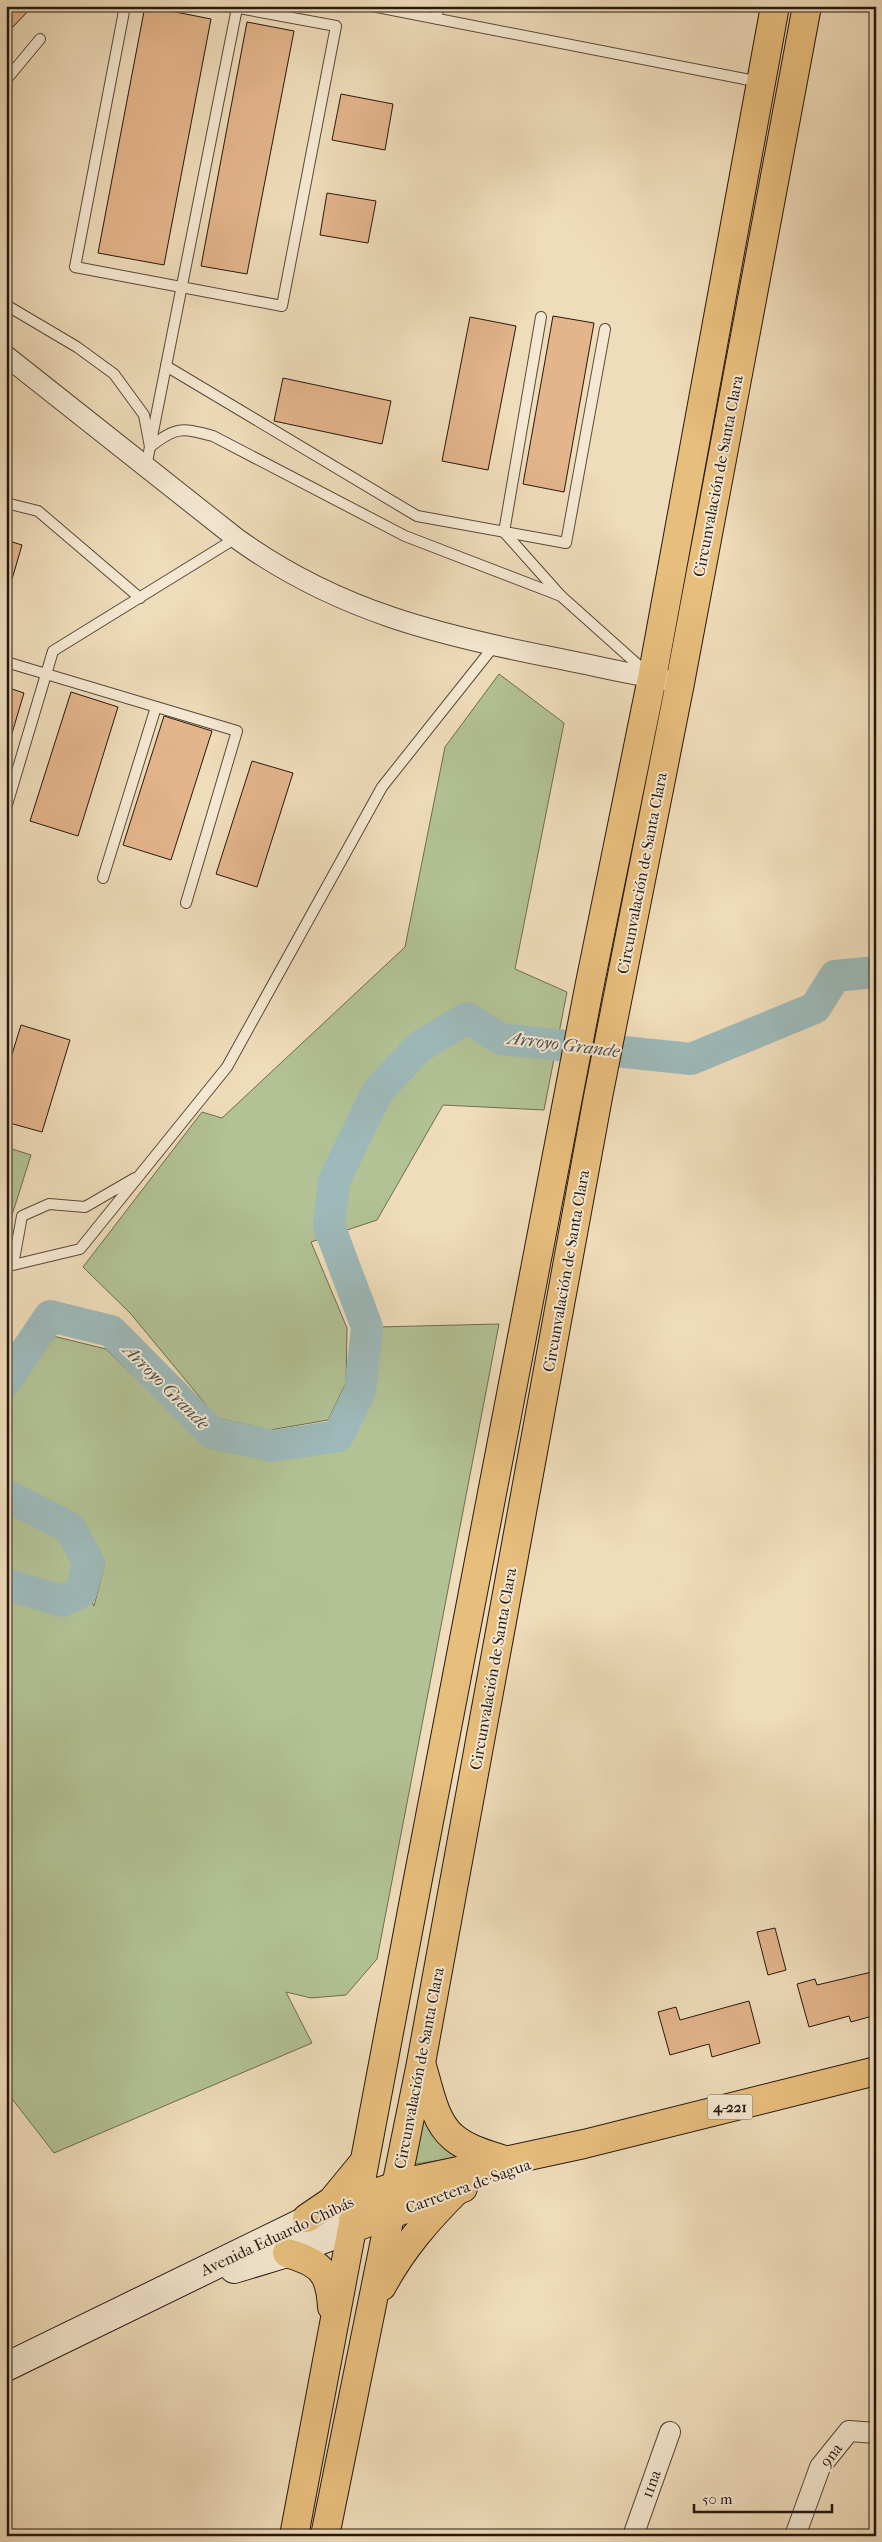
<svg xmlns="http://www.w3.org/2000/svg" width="882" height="2542" font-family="'IM FELL French Canon',serif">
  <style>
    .green { fill: #b2c295; stroke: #6c6d52 }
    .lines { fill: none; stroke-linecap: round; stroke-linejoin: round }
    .river { stroke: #9db9b9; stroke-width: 32 }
    .building { fill: #e4b48b; stroke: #251810 }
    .lane-casing { stroke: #58493a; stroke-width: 12 }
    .street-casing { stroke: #58493a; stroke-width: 22 }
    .secondary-casing { stroke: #251810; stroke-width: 30 }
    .primary-casing { stroke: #251810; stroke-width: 30 }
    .highway-casing { stroke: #251810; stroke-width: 30 }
    .lane { stroke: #f5e8d2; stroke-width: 10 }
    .street { stroke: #f5e8d2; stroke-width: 20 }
    .secondary { stroke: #f5e8d2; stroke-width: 28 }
    .primary { stroke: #e8be7d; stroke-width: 28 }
    .highway { stroke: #e8be7d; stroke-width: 28 }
    .labels { text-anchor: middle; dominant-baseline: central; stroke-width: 4; stroke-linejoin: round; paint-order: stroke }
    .shield { fill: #f5e8d2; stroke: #63564a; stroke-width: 1 }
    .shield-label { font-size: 15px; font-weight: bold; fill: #251810 }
    .street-label { font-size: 16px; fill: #251810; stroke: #f5e8d2 }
    .water-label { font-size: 18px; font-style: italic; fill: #4f504b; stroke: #f5e8d2 }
  </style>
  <rect width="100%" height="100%" fill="#efdcba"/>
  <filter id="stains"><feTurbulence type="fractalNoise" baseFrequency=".004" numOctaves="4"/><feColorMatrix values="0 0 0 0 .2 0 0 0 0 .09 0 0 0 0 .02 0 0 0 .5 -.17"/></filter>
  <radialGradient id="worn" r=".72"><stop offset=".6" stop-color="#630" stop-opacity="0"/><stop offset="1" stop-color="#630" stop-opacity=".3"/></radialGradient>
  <g class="green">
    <polygon points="499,674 564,723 515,969 567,992 544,1110 443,1105 377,1220 311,1242 347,1328 346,1383 328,1420 270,1430 217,1418 130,1313 83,1267 202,1112 222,1118 405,947 445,747"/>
    <polygon points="6,1147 31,1155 6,1234"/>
    <polygon points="499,1324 377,1959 346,1995 311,1998 286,1992 312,2043 54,2153 6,2091 6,1512 61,1537 94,1606 104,1566 81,1524 6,1482 6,1401 49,1335 106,1349 203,1443 269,1456 341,1448 371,1390 377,1327"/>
    <path d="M421,2103C430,2127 438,2144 459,2157L409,2165Z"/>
  </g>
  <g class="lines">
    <g class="river">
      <polyline points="6,1381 50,1316 111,1331 212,1433 273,1446 338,1436 360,1391 367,1327 329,1226 334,1181 377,1092 419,1047 467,1018 501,1039 691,1059 815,1008 835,976 876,972"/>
      <polyline points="6,1495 70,1528 89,1563 81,1592 62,1601 6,1584"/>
    </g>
  </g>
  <g class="building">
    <polygon points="6,6 33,6 6,34"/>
    <polygon points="145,6 211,19 164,265 98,253"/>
    <polygon points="247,22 294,31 247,274 201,266"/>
    <polygon points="341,94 393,104 385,150 332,140"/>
    <polygon points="327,193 376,201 368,243 320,235"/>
    <polygon points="553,316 594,323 564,492 523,484"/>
    <polygon points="470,317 516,326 488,470 442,461"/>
    <polygon points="283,378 391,401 382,444 274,421"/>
    <polygon points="6,540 22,545 10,586 6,585"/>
    <polygon points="6,687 24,693 10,740 6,740"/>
    <polygon points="71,692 118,707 78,836 30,821"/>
    <polygon points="164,716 212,731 171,860 123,845"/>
    <polygon points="252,761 293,773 257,887 216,874"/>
    <polygon points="21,1025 70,1040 42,1132 6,1122 6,1074"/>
    <polygon points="775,1928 786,1970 768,1975 757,1932"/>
    <polygon points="876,1971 876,2015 851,2022 849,2016 809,2027 797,1984 815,1979 817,1985"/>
    <polygon points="749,2001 760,2043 712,2057 709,2044 670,2055 658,2012 676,2007 680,2020"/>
  </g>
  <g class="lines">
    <g class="lane-casing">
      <g id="lane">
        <polyline points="125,6 75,267 282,306 336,26 228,6"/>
        <polyline points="372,6 760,82"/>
        <polyline points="436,6 438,19"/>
        <polyline points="6,80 40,39"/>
        <path d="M6,305L77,347L114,374L144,415L150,447C176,426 182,428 213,436L405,536L561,596"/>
        <polyline points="541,317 504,532 561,596 646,672"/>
        <polyline points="166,366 417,516 566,543 605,329"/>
        <polyline points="146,467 237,8"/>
        <polyline points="6,503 38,511 140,598"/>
        <polyline points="6,662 237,731 186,903"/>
        <polyline points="6,808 53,651 236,538"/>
        <polyline points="103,878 156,707"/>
        <polyline points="135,1178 85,1207 49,1204 22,1216 13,1265 80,1249 227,1067 382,787 494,646"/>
      </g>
    </g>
    <g class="street-casing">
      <g id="street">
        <path d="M6,356L236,538C337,611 441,636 561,659C596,666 630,674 665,680"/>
        <polyline points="633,2536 670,2432"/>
        <polyline points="795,2536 820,2467 849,2431 876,2433"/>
      </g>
    </g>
    <g class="secondary-casing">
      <g id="secondary">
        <polyline points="234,2269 287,2253 353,2228"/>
        <polyline points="6,2367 328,2210"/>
      </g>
    </g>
    <g class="primary-casing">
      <g id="primary">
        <polyline points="359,2198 412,2181 584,2144 876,2071"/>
        <polyline points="353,2228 463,2188"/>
      </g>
    </g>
    <g class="highway-casing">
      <g id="highway">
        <path d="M422,2066C429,2089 434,2121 453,2137C468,2150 490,2155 507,2161"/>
        <polyline points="307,2218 332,2201 364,2162"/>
        <path d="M287,2253C320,2263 330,2271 332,2307"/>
        <path d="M382,2286C402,2249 427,2220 457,2190"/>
        <polyline points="294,2536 417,1884 589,988 652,678 775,6"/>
        <polyline points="325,2536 421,2063 598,1097 680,683 807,6"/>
      </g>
    </g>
    <use href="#lane" class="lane"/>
    <use href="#street" class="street"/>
    <use href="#secondary" class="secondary"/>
    <use href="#primary" class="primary"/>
    <use href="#highway" class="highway"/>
  </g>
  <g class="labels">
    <rect class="shield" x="707.5" y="2094.5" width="45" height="25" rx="4"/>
    <g class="shield-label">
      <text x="730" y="2107">4-221</text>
    </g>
    <g class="street-label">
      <text transform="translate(718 476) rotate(-79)">Circunvalación de Santa Clara</text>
      <text transform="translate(642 873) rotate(-79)">Circunvalación de Santa Clara</text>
      <text transform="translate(566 1271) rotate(-80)">Circunvalación de Santa Clara</text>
      <text transform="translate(493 1669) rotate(-80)">Circunvalación de Santa Clara</text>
      <text transform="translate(419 2068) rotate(-79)">Circunvalación de Santa Clara</text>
      <text transform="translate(468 2186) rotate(-20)">Carretera de Sagua</text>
      <text transform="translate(277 2236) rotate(-25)">Avenida Eduardo Chibás</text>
      <text transform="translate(831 2455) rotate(-53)">9na</text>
      <text transform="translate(651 2484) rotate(-70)">11na</text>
    </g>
    <g class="water-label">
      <text transform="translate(564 1045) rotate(7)">Arroyo Grande</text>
      <text transform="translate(166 1387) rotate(45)">Arroyo Grande</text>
    </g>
  </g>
  <rect width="882" height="2542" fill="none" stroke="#efdcba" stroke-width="25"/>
  <rect x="8" y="8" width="867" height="2527" fill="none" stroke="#251810" stroke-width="2.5"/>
  <rect x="12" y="12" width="857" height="2517" fill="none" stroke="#251810"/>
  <path d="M694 2504v8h138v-8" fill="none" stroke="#251810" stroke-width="2.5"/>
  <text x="702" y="2504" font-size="15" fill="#251810" stroke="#f5e8d2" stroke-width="4" paint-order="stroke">50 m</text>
  <rect width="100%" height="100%" filter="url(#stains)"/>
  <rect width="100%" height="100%" fill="url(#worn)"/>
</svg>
